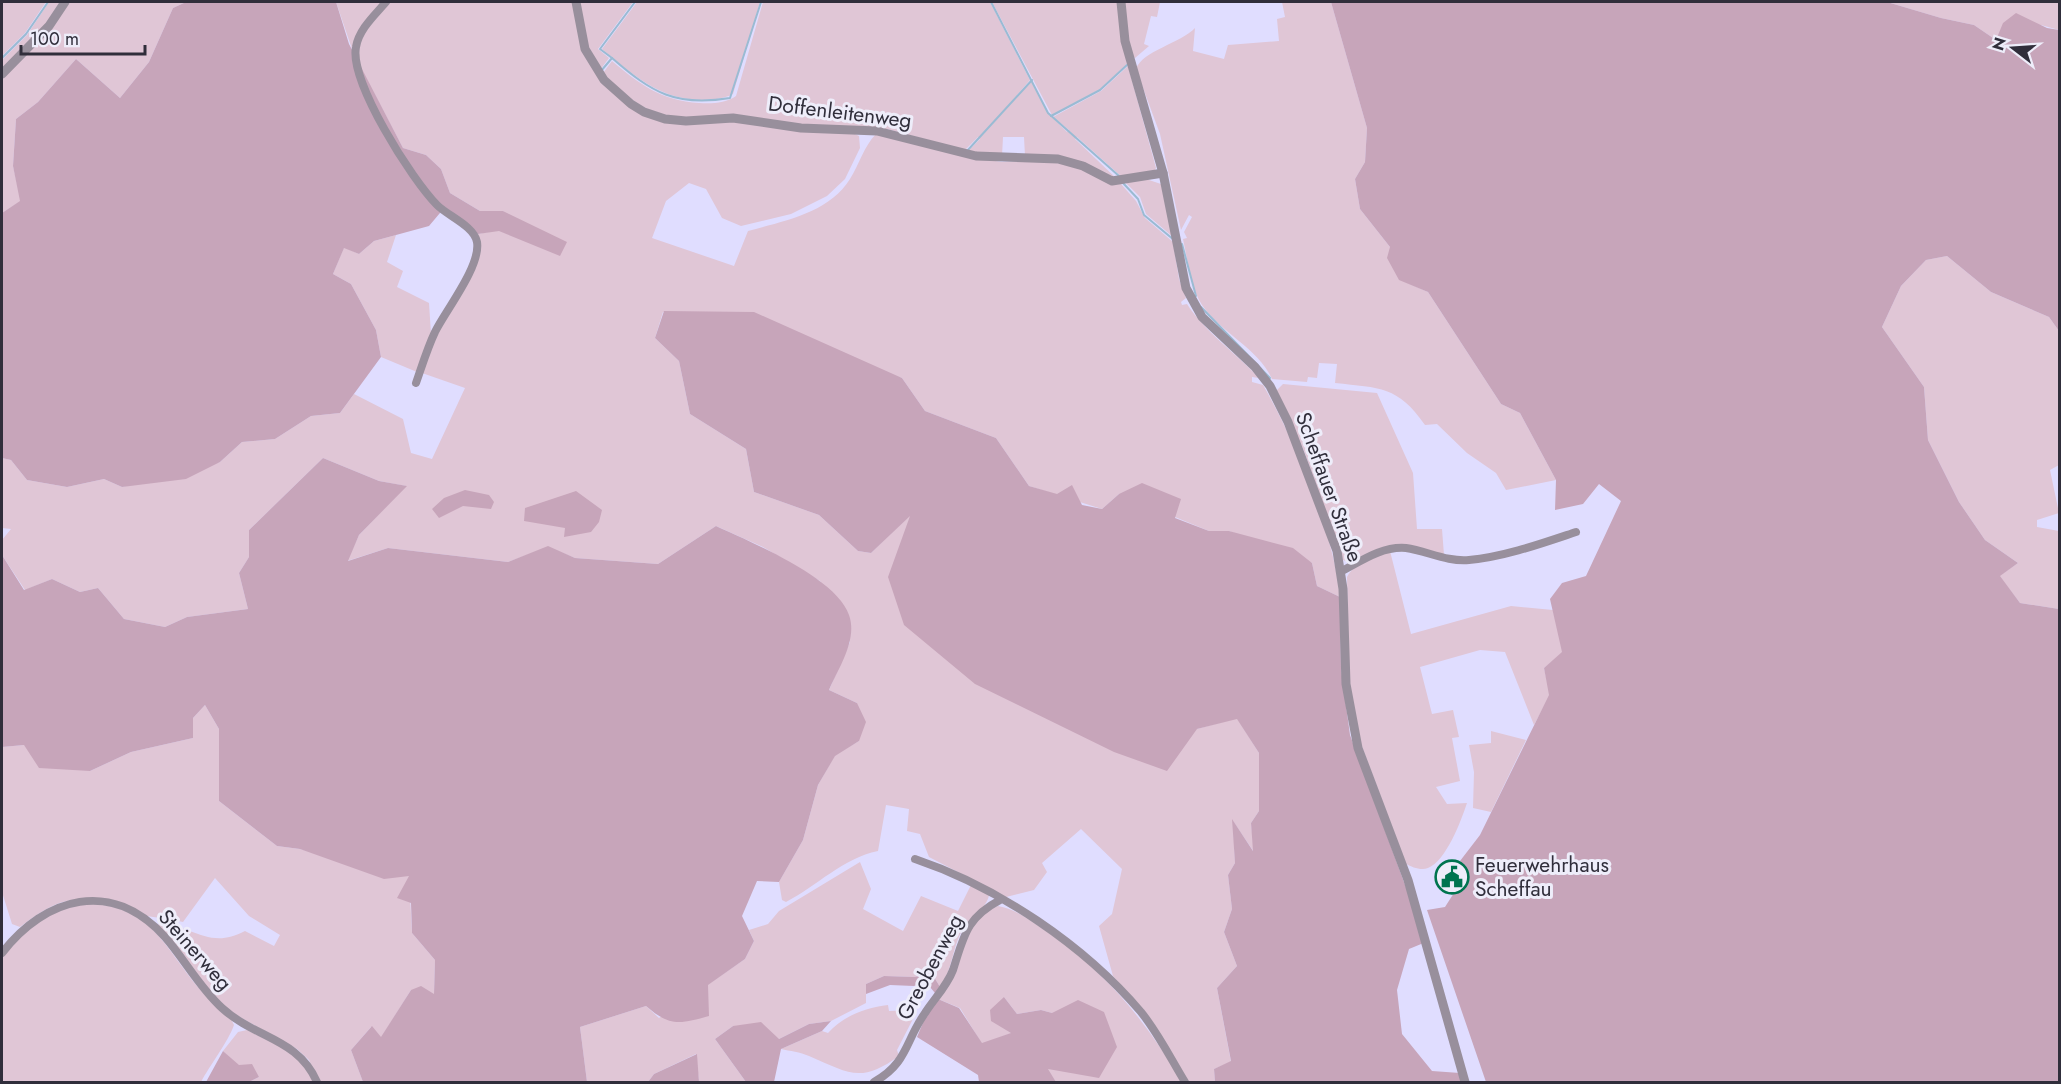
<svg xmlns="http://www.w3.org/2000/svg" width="2061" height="1084" font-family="Jost,sans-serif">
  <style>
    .green { fill: #e0c6d6 }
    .forest { fill: #c7a5ba }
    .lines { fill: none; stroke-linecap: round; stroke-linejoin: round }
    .stream { stroke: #9abbd3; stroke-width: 2 }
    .minor { stroke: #988f9c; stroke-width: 8 }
    .tertiary { stroke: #988f9c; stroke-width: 9 }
    .labels { text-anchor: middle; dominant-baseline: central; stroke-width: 6; stroke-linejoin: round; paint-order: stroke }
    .street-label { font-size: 21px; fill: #302e3b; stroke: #eeedfa }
    .poi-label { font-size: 21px; fill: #302e3b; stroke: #eeedfa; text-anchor: start }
  </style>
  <rect width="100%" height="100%" fill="#e0ddff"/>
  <g class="green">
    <polygon points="2,2 46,2 25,33 2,56"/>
    <polygon points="49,2 62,2 40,32 2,69 2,60 27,35"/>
    <polygon points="69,2 186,2 173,8 149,62 120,98 76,59 38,102 16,119 13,166 21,201 2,213 2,78"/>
    <polygon points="336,2 383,2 353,52"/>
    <path d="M389,2H574L583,53L646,116L727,120L853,133L859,136L860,148L845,179L827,196L791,214L741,226L722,218L706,189L689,183L666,201L652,238L734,266L748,231C784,221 829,213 850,179C859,165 864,146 876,134L976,158L1002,162L1043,160L1081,168L1111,184H1121L1136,201L1145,218L1173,242L1179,279L1186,298L1181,302L1182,305L1187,304C1205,332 1236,353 1259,378L1252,377V382L1263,385C1295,440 1334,534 1340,597L1317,586L1312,563L1229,531H1209L1119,494L1102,509L1029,486L996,438L925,411L902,378L686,313L663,312L655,338L679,361L690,414L746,449L754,492L819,515L858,551L871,553L911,514L1197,729L1237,718L1259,753V811L1251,823L1254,852L1233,821L1235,863L1228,875L1232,909L1224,932L1237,966L1217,988L1231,1062L1214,1069L1215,1082H1188L1141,1009L1113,976L1099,926L1112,914L1122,869L1081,829L1042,863L1047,872L1034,890L1006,897L929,857L920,834L907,831L909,809L886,805L878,851C843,858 817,886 786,902L782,900L779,882L803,840L818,785L835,755L859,741L857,703L829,690L850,642L820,581L763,547L716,526L658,564L575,558L548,547L508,562L388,548L347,561L359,535L406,486L379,481L323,458L249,530V557L239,573L248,609L187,617L165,627L124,619L98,588L80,592L52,579L25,590L2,555V540L11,529L2,528V458L11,460L27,480L67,487L104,479L122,487L220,462L242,442L275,439L311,416L340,413L354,394L403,419L411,453L432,459L465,388L422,373L437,334L479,247L478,234L498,230L560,255L503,211H480L450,193L441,169L426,155L403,148L357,61L361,37Z"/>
    <polygon points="579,2 633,2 598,49 609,58 600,70 588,49"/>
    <path d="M637,2H760L733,94C724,99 710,100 700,100C659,99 632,74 602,49Z"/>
    <path d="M763,2H990L1030,80L986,131L1031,81L1047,112L1067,132L1069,130L1053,117L1101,91L1128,66L1156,168L1154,171L1123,178L1077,137L1075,139L1117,179L1085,165L1025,156L1024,137H1003L1002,156L968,151L980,139L978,137L965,150L887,129L667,117C639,108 623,94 603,73L612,61C639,84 662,101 699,103C712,104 726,103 736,96Z"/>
    <polygon points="992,2 1118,2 1127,64 1100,89 1052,115"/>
    <polygon points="1123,2 1160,2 1157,17 1151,16 1144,44 1149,46 1135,58 1131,55"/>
    <path d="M1282,2H1331L1367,128L1365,162L1355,179L1360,209L1390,247L1399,279L1428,292L1501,404L1520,413L1556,480L1506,490L1496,473L1467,453L1437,424L1425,425C1398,386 1380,388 1335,383L1337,364L1319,363L1317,378L1308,377L1307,382L1272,379C1258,348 1221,333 1202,305C1190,286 1188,261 1183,239L1187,238L1184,232L1192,217L1189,215L1181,230L1160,134L1136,69C1142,51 1181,43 1195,28L1193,51L1224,59L1228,45L1279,41L1277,19L1285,17Z"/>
    <polygon points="1887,2 2059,2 2059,30 2041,25 1996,40 1974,25 1941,18"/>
    <polygon points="1146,179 1161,184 1172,236 1146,214 1140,197 1126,183"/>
    <polygon points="396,235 387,262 403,271 397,287 429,303 431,334 417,372 381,357 376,330 351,284 333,274 344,247 359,254 374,241"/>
    <polygon points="1947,256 1991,292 2049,317 2059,331 2059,465 2050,470 2059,513 2037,520 2037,527 2059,531 2059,609 2020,603 1999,576 2018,563 1985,540 1959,502 1928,440 1924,387 1882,327 1901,286 1926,260"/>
    <polygon points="1283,384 1377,393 1413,473 1417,529 1442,529 1444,555 1405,545 1352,563 1343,560 1304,451 1276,391"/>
    <path d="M1390,551L1411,634L1511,606L1553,610L1563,653L1544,668L1550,695L1534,725L1505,652L1480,650L1420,667L1432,714L1453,710L1459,737L1452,738L1460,781L1436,787L1447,804L1467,803C1461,821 1446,861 1428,868C1421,871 1412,867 1406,864L1361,744L1349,681L1347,577C1355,562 1374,557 1390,551Z"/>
    <path d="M205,705L219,729V801L277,846L300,849L409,876L412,933L435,960L434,995L411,990L381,1038L371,1027L351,1050L363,1082H319L309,1060L297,1049L229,1011L204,987L158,928L159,922C192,926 210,950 245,931L274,946L280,935L249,916L215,878L183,922C171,919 158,918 146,916C86,902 76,883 20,927L12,924L2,892V747L24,745L90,771L131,752L193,738V718Z"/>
    <polygon points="1491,731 1526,740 1491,812 1473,808 1474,772 1469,745 1491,743"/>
    <path d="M860,862L871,889L863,909L903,931L921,896L958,911L971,885L989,895C987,908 970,918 963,929C952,947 953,969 940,987L931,972L915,977L884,976L866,984V1003L831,1021L809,1024L779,1039L733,1026L715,1039L746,1082H699L696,1054L654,1074L648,1082H587L580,1027L646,1006L659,1018L745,959L754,941L749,930L768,924L779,911Z"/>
    <path d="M77,903C148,903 158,937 197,986C207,998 219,1009 231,1019L234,1025C228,1042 210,1065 201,1082H2C2,1064 0,966 2,956C16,927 50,914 77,903Z"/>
    <path d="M998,906C1015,909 1029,919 1043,929C1103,968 1146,1021 1182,1082H1056L1047,1069L1052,1013L1041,1010L1017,1014L1004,997L1012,1033L982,1044L960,1008L938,999C951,968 964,919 998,906Z"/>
    <path d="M888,1005L889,1011L912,1010L915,1015L897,1050L899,1056C860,1084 849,1073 809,1056C800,1052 790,1051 781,1049L822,1031L828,1033C843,1016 865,1008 888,1005Z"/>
    <path d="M247,1030C277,1045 298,1051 314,1082H249L259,1077L239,1066L223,1051L238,1032Z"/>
  </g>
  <g class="forest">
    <polygon points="186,2 336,2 349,44 403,148 426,155 441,169 450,193 480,211 503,211 567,242 560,256 499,231 478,234 445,207 429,226 374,241 359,254 344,248 333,274 351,284 376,330 381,357 340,413 311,416 275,439 242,442 220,462 186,479 122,487 104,479 67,487 27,480 11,460 2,458 2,213 20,201 13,166 16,119 38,102 76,59 120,98 149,62 173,8"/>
    <polygon points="1331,2 1887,2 1941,18 1974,25 1996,40 2003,23 2016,13 2047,28 2059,30 2059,331 2049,317 1991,292 1947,256 1926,260 1901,286 1882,327 1924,387 1928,440 1959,502 1985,540 2018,563 2000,576 2020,603 2059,609 2059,1082 1486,1082 1427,910 1445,907 1468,871 1460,861 1480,835 1549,695 1544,668 1562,652 1550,599 1562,583 1586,576 1621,501 1599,484 1583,504 1555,510 1556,480 1520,413 1501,404 1428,292 1399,280 1387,258 1390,247 1360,209 1355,179 1365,162 1367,128"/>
    <polygon points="664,311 754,312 902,378 925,411 996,438 1029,486 1057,494 1072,485 1082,505 1102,509 1119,494 1142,483 1181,499 1175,518 1209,531 1229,531 1293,548 1312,563 1317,586 1340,597 1341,669 1350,735 1426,942 1409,949 1397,990 1402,1034 1432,1071 1460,1073 1463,1082 1215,1082 1214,1069 1231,1061 1217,988 1237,966 1224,932 1232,909 1228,875 1235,863 1232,819 1253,851 1251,823 1259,811 1259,753 1237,719 1197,729 1167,771 1114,752 975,684 904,625 888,577 910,516 871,553 858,551 819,515 754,492 746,449 690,414 679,361 655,338"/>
    <path d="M323,458L379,481L407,486L359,535L348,561L388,548L508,562L548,546L575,558L658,564L716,526C751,542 837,578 849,615C858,640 838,669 829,690L857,703L866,722L859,741L835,756L818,785L803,840L779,882L757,881L742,916L754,941L745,959L708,985L709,1016C680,1024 670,1027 646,1006L580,1027L587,1082H363L351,1050L372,1026L381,1037L411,990L421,986L434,994L435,960L412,933L411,903L397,898L409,876L384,879L300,849L277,846L219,801V729L205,705L193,718V738L131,752L90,771L39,768L24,745L2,747V555L24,590L52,579L80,592L98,588L124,619L165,627L187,617L248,609L239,573L249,557V530Z"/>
    <polygon points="465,490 489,495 494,502 491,509 463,506 439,518 432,509 444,498"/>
    <polygon points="576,491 602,510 599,522 591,532 564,537 565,528 524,521 525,508"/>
    <polygon points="931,972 940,987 935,993 925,981 914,986 890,985 866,994 866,984 884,976 915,977"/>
    <polygon points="1004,997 1017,1014 1041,1010 1052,1013 1078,1000 1104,1012 1117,1047 1099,1078 1048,1069 1056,1082 979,1082 978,1075 917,1037 925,1018 938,999 959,1008 982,1043 1011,1033 991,1021 990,1010"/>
    <polygon points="831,1021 822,1031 781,1049 774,1082 746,1082 715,1039 733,1026 761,1022 779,1039 809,1024"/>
    <polygon points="223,1051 239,1065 252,1064 259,1077 249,1082 206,1082"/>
    <polygon points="697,1054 699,1082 648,1082 654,1074"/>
  </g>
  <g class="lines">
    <g class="stream">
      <polyline points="991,2 1048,113 1119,176"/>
      <polyline points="2,58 26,34 48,2"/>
      <path d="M612,58C652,93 676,107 730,98L761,2"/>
      <polyline points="601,71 612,58 600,49 635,2"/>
      <polyline points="1051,116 1100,90 1127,65"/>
      <polyline points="967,151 1032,80"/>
      <polyline points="1123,183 1138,199 1144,215 1174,240"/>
      <polyline points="1182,244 1196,296"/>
      <polyline points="1201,307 1270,378"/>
    </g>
    <g class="minor">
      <path d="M386,2C375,15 359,29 356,47C349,81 412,180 437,205C448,216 474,226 477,242C481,266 446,310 435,332C427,349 422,366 416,383"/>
      <path d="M1342,571C1361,561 1382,546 1406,548C1427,551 1447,562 1469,560C1504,557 1543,543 1576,532"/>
      <path d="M915,859C998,887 1084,945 1141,1012C1158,1033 1171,1059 1185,1082"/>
      <path d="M2,953C45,897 112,878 165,937C185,960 199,987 222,1008C256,1039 298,1038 317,1082"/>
      <path d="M874,1082C908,1063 905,1041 925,1013C934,999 947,986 953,970C964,936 966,918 1000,900"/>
    </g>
    <g class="tertiary">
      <polyline points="576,2 585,49 604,80 631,104 644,112 665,119 686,121 733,118 801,128 877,131 976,156 1058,159 1083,166 1112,181 1163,173"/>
      <polyline points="1121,2 1125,41 1163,173 1186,288 1202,317 1255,367 1270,386 1288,422 1337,551 1343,589 1346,684 1358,748 1408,880 1465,1082"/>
      <polyline points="2,74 49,26 65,2"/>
    </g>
  </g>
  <defs>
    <g id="civic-ring" transform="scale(1.725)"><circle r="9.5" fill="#eeedfa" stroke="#00744f" stroke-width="1.5"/><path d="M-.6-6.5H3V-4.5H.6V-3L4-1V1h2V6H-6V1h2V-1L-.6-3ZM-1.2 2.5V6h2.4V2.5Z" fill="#00744f"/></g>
  </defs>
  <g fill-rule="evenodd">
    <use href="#civic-ring" x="1452" y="877"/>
  </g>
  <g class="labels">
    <g class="street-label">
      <text transform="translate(840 112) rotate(7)">Doffenleitenweg</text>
      <text transform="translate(1329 487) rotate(70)">Scheffauer Straße</text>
      <text transform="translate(195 950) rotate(49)">Steinerweg</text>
      <text transform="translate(930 967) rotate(-62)">Greobenweg</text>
    </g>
    <g class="poi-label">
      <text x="1475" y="865">Feuerwehrhaus<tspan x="1475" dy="24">Scheffau</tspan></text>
    </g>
  </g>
  <rect width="2061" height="1084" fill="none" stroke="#302e3b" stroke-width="6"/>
  <g transform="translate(2013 48) rotate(287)" stroke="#eeedfa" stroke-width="4.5" paint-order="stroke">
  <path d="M0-4.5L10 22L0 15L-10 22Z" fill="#302e3b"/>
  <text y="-9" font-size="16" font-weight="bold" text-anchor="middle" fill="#302e3b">N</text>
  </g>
  <path d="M21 45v9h124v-9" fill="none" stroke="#302e3b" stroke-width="3"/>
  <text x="30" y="45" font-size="18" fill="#302e3b" stroke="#eeedfa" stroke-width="4.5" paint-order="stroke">100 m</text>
</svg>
